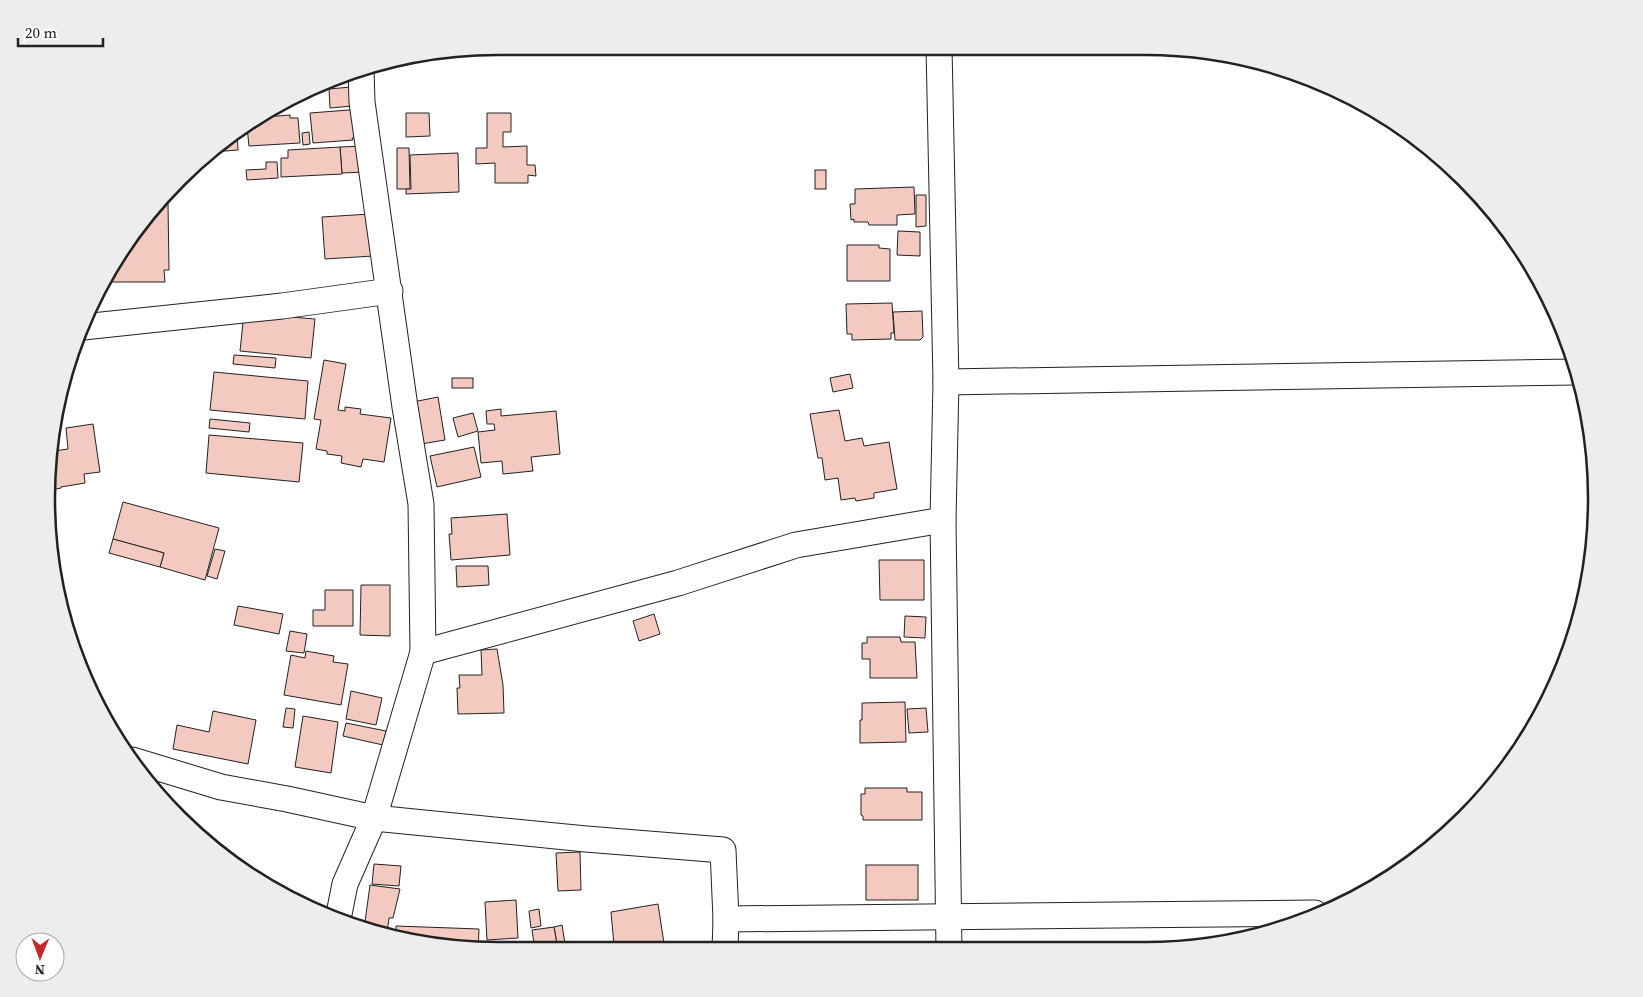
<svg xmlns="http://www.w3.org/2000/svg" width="1643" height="997" font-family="'Source Serif 4',serif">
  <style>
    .building { fill: #f3c9c0; stroke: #222 }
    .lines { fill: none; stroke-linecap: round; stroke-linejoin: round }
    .street-casing { stroke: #222; stroke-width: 27 }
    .street { stroke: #fff; stroke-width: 25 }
    .rim { fill: none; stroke: #222; stroke-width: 2.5 }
  </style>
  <rect width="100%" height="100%" fill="#fff"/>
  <g class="building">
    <polygon points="498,46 522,46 522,47 489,48"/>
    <polygon points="351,87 352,106 330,108 329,89"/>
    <polygon points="362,109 364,137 352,138 353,140 313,143 310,113"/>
    <polygon points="406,113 429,113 430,136 406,137"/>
    <polygon points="487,113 511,113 511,132 503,132 503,147 527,146 527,165 535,165 536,176 528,175 528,183 495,183 495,163 476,164 476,148 487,148"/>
    <polygon points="290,115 290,118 298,118 300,143 249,146 247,127 266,117"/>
    <polygon points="309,132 310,144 303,145 302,133"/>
    <polygon points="237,133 238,150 212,152 223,140"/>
    <polygon points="364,146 365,172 342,173 340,147"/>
    <polygon points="340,147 342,174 281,177 281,158 288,158 288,150"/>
    <polygon points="397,148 409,148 410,189 397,189"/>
    <polygon points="458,153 459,192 406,194 406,189 411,189 410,155"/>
    <polygon points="266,162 277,162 278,178 247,180 246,170 266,169"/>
    <rect x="815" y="170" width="11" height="19"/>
    <polygon points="914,187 915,214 897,215 897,225 869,225 868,222 854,222 854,219 851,220 850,204 855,204 855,189"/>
    <polygon points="916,195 926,195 926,226 916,227"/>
    <polygon points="163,204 168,204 169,270 164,270 165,282 105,282 123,247"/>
    <polygon points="370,214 373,256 325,259 322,217"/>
    <polygon points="898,231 920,232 920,256 897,255"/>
    <polygon points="847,245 879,245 879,248 890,249 890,281 847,281"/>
    <polygon points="892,303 894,333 891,333 891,339 852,340 852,334 847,334 846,304"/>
    <polygon points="922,311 923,337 920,340 895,340 893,312"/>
    <polygon points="244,313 315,319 311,358 240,351"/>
    <polygon points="234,355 276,358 275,368 233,364"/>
    <polygon points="324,360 346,364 338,410 345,411 345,407 361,409 360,414 391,418 384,462 363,459 361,467 341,463 342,456 327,454 327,451 316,449 321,420 314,419"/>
    <polygon points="214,372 308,381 305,419 210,410"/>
    <polygon points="850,374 853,388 833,392 830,378"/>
    <rect x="452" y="378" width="21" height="10"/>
    <polygon points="438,397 445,440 421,444 413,402"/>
    <polygon points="501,409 501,416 556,411 560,454 531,457 533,471 503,474 502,461 481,463 478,432 495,430 494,424 487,424 486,411"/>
    <polygon points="839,410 845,441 862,438 864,446 889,442 897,489 874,493 874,498 856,501 855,498 841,500 838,478 825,480 822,458 818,458 810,414"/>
    <polygon points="473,413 478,431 458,437 453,418"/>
    <polygon points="210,419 250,423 249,432 209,428"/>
    <polygon points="93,424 100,472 84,474 85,483 61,487 61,488 51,490 51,492 47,493 54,451 68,449 66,428"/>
    <polygon points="209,435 303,443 299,482 206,473"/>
    <polygon points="474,447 481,477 437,487 430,456"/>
    <polygon points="123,502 219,528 205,580 160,567 164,553 113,539"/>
    <polygon points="507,514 510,555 451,560 449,534 452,534 451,518"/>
    <polygon points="113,539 164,553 160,567 109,553"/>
    <polygon points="215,549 225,551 217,579 207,576"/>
    <polygon points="879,560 924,560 924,600 880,600"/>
    <polygon points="456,566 488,566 489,585 457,587"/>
    <polygon points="361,585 390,585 390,636 360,635"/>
    <polygon points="325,590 353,590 353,626 313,626 313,610 325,610"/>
    <polygon points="238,606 283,614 279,634 234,625"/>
    <polygon points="654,614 660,634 639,641 633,621"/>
    <polygon points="905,616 926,617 925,638 904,637"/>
    <polygon points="290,631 307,634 304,653 286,651"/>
    <polygon points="867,637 900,637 901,642 915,642 917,678 870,678 870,659 862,659 862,643 867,643"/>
    <polygon points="497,649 503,685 504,713 458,714 457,688 460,688 459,675 482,675 481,650"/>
    <polygon points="306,651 334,656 333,662 348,664 341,705 284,695 291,655 305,658"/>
    <polygon points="351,691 382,698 376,725 346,719"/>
    <polygon points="905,702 906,742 860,743 860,720 862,720 862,703"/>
    <polygon points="286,708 295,709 293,728 283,727"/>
    <polygon points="926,708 928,732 909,733 907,709"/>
    <polygon points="213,711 256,720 248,764 173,749 177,725 209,732"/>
    <polygon points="303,716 338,722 331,773 295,767"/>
    <polygon points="346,723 386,731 383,745 343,736"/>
    <polygon points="865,788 907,788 907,792 922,792 922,820 863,820 863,816 861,815 861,794 865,794"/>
    <polygon points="580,852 581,890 558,891 556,853"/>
    <polygon points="374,864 401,866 399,886 372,884"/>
    <rect x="866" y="865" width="52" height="35"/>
    <polygon points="370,885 400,889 393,918 389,918 387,933 364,929"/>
    <polygon points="516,900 518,938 487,940 485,902"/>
    <polygon points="658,904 665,950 628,950 627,943 614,945 611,912"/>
    <polygon points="539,909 541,926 531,928 529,911"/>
    <polygon points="562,925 566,950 558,950 554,927"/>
    <polygon points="396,926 479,929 478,950 469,950 396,935"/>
    <polygon points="554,927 558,950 535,950 532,930"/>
    <rect x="850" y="948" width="22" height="2"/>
  </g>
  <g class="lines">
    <g class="street-casing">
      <g id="street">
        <polyline points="939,47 946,382 943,520 949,950"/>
        <polyline points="83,327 282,306 390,291"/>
        <polyline points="946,382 1576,372"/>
        <polyline points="423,652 678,583 796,545 943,520"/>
        <polyline points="132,760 221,787 287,799 374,818 586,839 723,850 726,919 725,950"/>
        <polyline points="338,919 345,884 374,818 423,652 421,504 405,407 362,102 361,69"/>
        <polyline points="726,919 1315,913"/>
      </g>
    </g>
    <use href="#street" class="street"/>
  </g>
  <path d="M0 0H1643V997H0ZM498 55H1145A443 443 0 0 1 1588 498V499A443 443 0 0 1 1145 942H498A443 443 0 0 1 55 499V498A443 443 0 0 1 498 55Z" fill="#ededed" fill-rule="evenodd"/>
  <path class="rim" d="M498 55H1145A443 443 0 0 1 1588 498V499A443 443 0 0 1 1145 942H498A443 443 0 0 1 55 499V498A443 443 0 0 1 498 55Z"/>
  <g transform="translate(40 957) rotate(181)"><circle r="24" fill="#ffffff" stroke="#a7a7a7"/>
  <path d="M0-4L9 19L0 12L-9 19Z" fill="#c62828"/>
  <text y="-8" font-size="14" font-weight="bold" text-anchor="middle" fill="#222222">N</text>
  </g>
  <path d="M18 38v8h85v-8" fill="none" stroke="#222222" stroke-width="2.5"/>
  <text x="25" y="38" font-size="15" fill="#222222" stroke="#ffffff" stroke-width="4" paint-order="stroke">20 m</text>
</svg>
